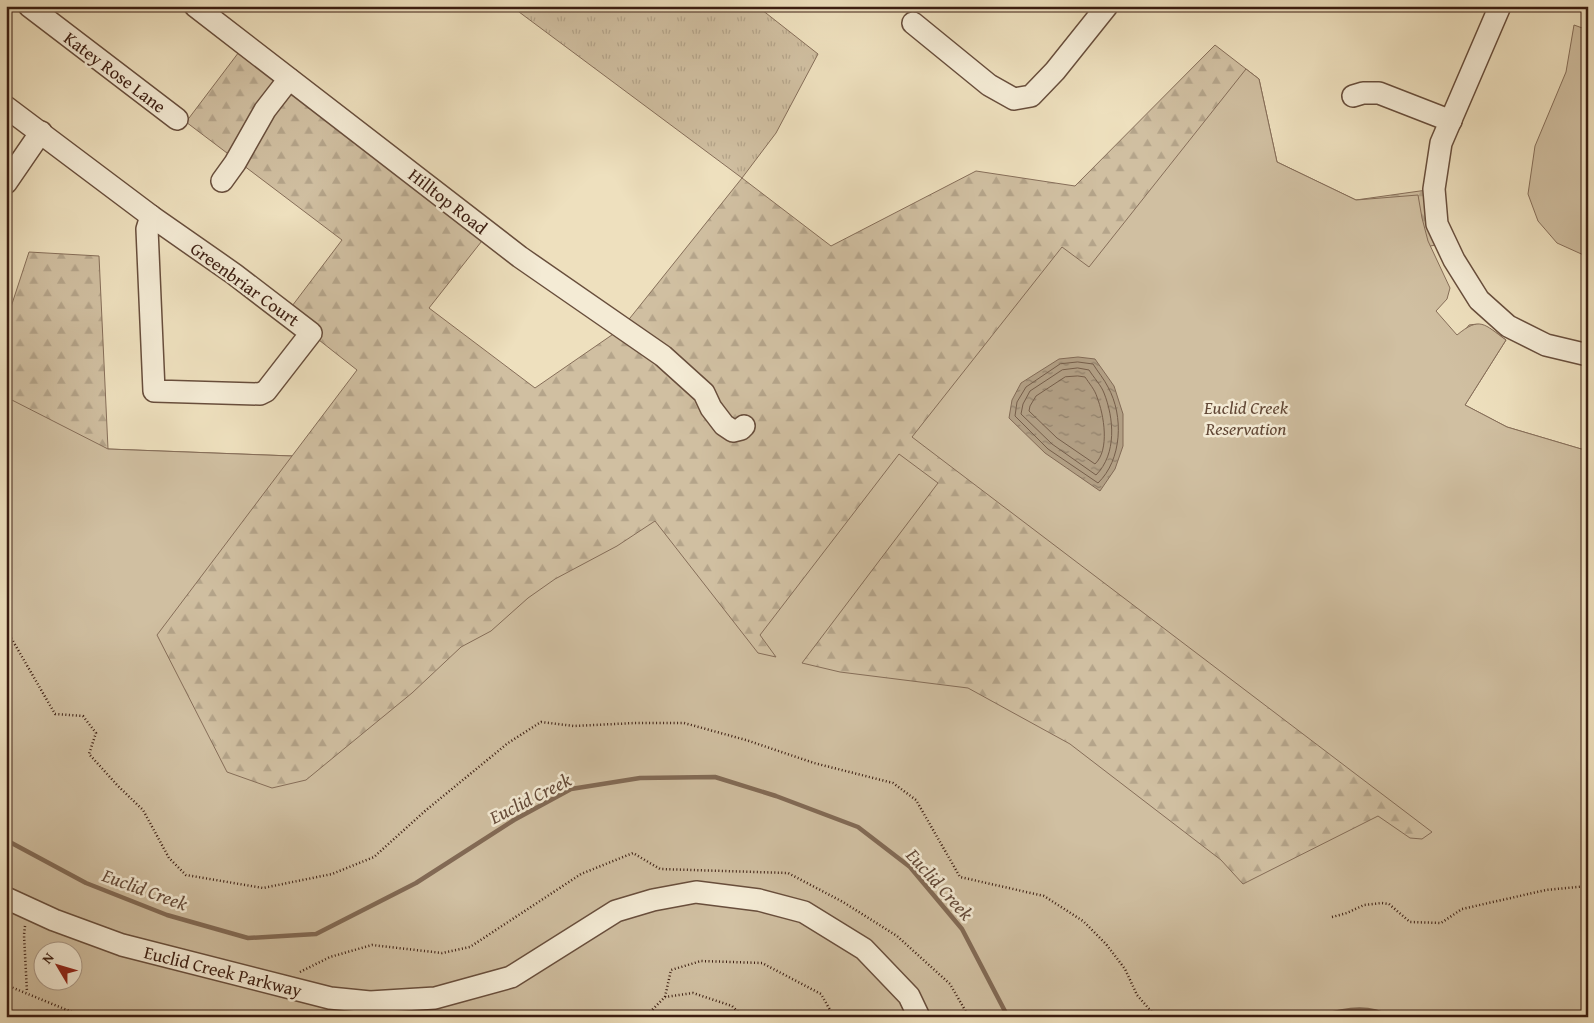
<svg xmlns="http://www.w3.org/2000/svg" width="1594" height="1023" font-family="'Gentium Book Plus',serif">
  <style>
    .grass { fill: url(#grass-tufts); stroke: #866e59 }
    .forest { fill: url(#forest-firs); stroke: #866e59; fill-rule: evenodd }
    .green { fill: #d0bfa1; stroke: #866e59; fill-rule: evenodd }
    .water { fill: url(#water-ripples); stroke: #826a55 }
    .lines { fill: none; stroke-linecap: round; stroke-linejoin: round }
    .shore { stroke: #765e4a; stroke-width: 1 }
    .stream { stroke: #826a55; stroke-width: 4.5 }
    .minor-casing { stroke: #684e3c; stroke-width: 24 }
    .path { stroke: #3b1d11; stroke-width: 2.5; stroke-dasharray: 1 2.5; stroke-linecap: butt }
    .minor { stroke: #f4ebd5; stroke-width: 21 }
    .labels { text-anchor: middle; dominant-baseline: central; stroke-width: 5; stroke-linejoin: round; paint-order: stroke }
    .street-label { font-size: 18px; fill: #3b1d11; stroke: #f4ebd5 }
    .park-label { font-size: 18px; font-style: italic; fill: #604635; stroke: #f4ebd5 }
    .water-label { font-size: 19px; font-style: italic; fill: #644a39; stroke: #f4ebd5 }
  </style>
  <defs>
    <pattern id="grass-tufts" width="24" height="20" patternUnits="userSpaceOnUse" patternTransform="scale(1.25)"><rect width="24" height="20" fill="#d0bfa1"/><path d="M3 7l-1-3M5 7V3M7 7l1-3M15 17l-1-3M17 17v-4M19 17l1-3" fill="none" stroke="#b4a48a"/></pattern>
    <pattern id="forest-firs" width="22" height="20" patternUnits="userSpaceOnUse" patternTransform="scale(1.25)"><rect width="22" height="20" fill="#d0bfa1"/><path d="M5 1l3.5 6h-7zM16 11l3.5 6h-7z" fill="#b4a48a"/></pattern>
    <pattern id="water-ripples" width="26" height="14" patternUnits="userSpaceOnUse" patternTransform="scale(1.25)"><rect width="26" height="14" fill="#b19e83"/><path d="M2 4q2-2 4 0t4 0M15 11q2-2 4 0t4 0" fill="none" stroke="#91806a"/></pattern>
  </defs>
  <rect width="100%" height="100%" fill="#eee0be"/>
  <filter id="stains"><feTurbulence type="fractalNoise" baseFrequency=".004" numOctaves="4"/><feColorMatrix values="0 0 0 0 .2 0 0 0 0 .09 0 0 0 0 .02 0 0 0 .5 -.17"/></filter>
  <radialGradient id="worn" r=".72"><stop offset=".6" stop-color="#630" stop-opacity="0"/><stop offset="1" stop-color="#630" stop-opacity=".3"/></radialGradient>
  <polygon class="grass" points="511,6 757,6 818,54 776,133 742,178"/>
  <path class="forest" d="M245,44L489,232L429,308L535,388L622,328L742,178L831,246L976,171L1075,186L1215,45L1259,79L1277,162L1356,200L1434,189L1446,243L1290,273L1207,661L1469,325C1485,322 1493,331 1506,340L1465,405L1507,427L1588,451V1017H6V317L8,316L29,252L99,256L108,449L292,456L357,370L286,314L342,240L186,122ZM42,950H72V980H42Z"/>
  <g class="green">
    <polygon points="1574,25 1588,30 1588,257 1557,243 1538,221 1528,194 1535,146 1566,72"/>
    <path d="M1246,69L1259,79L1277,162L1356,200L1418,195L1422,218L1428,241L1450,288L1447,299L1436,311L1457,335C1480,316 1484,324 1506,340L1465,405L1507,427L1588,451V1017H6V397L108,449L292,456L157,635L227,772L272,788L306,780L412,693L461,647L491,631L528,598L555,579L617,546L655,521L758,653L776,657L760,635L899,454L938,483L802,663L840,672L968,688L1070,744L1221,860L1243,884L1378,816L1410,838L1422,839L1432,832L912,437L1062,247L1089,267ZM42,950H72V980H42Z"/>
  </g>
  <polygon class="water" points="1078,357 1095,359 1114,386 1123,414 1123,446 1115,469 1100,491 1045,453 1009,418 1012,400 1021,383 1059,359"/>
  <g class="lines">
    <g class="shore">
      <path d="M1078,362L1093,364C1098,372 1104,379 1108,387C1124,416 1122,460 1098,483L1048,449L1015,416L1017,402L1026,387L1060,364Z"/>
      <path d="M1078,368L1089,370C1094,378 1101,385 1104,393C1114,418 1117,454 1096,475L1052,444L1021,414L1023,404L1030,391L1062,370Z"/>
      <path d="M1078,376L1085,377C1089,383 1095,390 1097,397C1104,415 1110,450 1095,464L1057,438L1029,411L1030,406L1036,396L1065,377Z"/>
    </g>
    <g class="stream">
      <polyline points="6,840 86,883 167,915 248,938 316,934 416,883 514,820 571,789 640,778 715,777 776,796 858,827 910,867 962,929 1008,1017"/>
      <path d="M1320,1017C1341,1010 1369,1005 1389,1017"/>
    </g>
    <g class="minor-casing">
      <g id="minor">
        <polyline points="29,6 177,119"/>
        <polyline points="195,6 520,257 663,356 704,393 711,408 724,425 733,431 741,429 744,426"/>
        <polyline points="1500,6 1441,143 1434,189 1437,224 1454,260 1479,300 1508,326 1546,345 1588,355"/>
        <polyline points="913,23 989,85 1014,99 1031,96 1055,71 1107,6"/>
        <polyline points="1353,96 1363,93 1379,93 1451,121"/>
        <polyline points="6,107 151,216"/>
        <polyline points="222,181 235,163 265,110 289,79"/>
        <polyline points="6,183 41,132"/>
        <polygon points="151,216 234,274 311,333 266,391 260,394 154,391 147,229"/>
        <polyline points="6,898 54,920 122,945 330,998 370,1002 435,998 511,977 616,911 653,900 696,892 759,900 804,912 864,949 909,996 919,1017"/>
      </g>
    </g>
    <g class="path">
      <polyline points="6,629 55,714 83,716 96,733 89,754 118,786 143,810 169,858 186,875 263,888 332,874 374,857 425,811 508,743 541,722 574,726 635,723 684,723 746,740 814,763 893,783 916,800 960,877 1044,896 1083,921 1106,944 1125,969 1137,995 1156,1017"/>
      <polyline points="1332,917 1347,913 1364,905 1382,903 1389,904 1410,922 1441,923 1462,909 1546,890 1588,886"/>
      <polyline points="25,926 24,935 27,992"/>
      <polyline points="300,972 330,957 372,945 442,953 470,947 581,874 633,853 660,869 788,873 843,902 897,936 950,984 969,1017"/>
      <polyline points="6,985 84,1017"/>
      <polyline points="665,997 671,970 701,961 762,963 821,994 834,1017"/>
      <polyline points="645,1017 665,997 693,993 732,1006 743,1017"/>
    </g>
    <use href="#minor" class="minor"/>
  </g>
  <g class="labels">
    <g class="street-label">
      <text transform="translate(115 72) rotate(37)">Katey Rose Lane</text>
      <text transform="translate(448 201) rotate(38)">Hilltop Road</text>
      <text transform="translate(245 284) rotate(36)">Greenbriar Court</text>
      <text transform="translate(223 971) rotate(14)">Euclid Creek Parkway</text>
    </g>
    <g class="park-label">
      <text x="1246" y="407">Euclid Creek<tspan x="1246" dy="21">Reservation</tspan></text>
    </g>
    <g class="water-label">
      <text transform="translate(530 798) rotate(-27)">Euclid Creek</text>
      <text transform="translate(940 884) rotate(48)">Euclid Creek</text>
      <text transform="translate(145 889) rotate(20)">Euclid Creek</text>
    </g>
  </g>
  <rect width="1594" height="1023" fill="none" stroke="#eee0be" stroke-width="25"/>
  <rect x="8" y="8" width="1579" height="1008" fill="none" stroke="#3b1d11" stroke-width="2.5"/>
  <rect x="12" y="12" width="1569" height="998" fill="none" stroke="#3b1d11"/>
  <g transform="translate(58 966) rotate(308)"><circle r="24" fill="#f4ebd5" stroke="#aa9987"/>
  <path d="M0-4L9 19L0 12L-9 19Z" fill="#8f2418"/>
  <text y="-8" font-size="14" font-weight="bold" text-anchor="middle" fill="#3b1d11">N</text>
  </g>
  <rect width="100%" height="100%" filter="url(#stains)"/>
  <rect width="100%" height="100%" fill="url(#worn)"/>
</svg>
